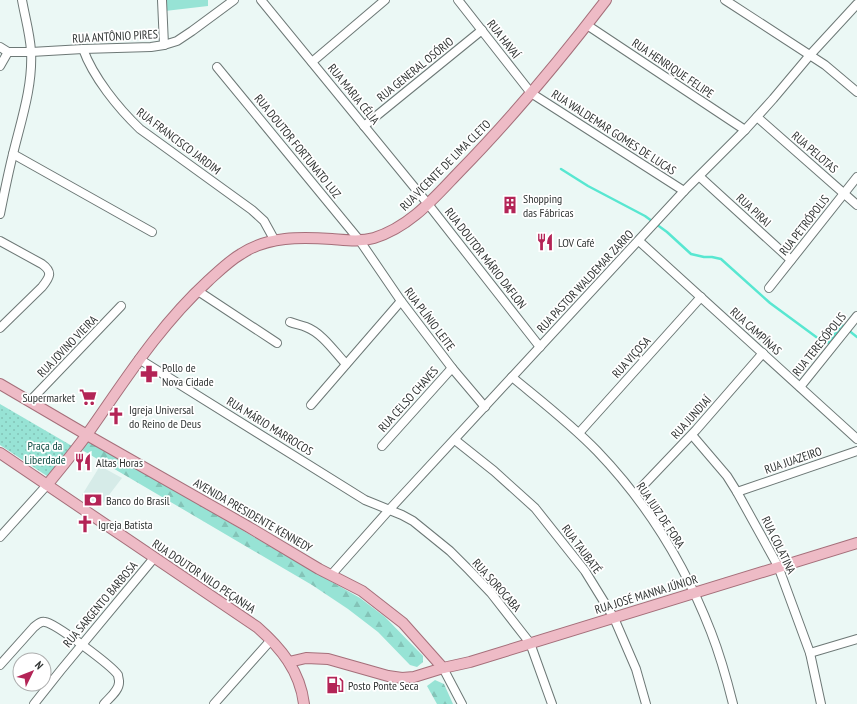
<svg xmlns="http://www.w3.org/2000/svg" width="857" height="704" font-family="'PT Sans Narrow',sans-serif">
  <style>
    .built { fill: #d6ebe8 }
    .green { fill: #97e3d5 }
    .forest { fill: url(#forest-firs) }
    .park { fill: url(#park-dots) }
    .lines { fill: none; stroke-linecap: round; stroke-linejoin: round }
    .stream { stroke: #58e7d1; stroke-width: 2.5 }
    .minor-casing { stroke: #6d7876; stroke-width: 10 }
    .major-casing { stroke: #a56f7a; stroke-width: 12 }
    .minor { stroke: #fff; stroke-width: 8 }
    .major { stroke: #eebbc6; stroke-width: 10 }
    .labels { text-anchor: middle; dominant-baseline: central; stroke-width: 3.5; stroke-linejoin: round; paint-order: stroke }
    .street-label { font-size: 12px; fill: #313534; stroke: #fff }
    .poi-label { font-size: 12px; fill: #313534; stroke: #fff; text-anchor: start }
    .park-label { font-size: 12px; fill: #0f4e45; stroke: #fff }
  </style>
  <defs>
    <pattern id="forest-firs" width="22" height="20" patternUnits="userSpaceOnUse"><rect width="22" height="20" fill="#97e3d5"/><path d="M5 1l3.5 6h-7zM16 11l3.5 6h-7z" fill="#83c3b7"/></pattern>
    <pattern id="park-dots" width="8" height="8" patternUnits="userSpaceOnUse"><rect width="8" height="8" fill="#97e3d5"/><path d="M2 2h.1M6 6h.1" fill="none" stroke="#83c3b7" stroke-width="1.8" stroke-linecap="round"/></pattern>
  </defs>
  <rect width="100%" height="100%" fill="#ebf8f5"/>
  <polygon class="built" points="100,466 122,478 99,508 82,495"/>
  <polygon class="green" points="164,0 208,0 208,6 165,11"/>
  <g class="forest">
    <polygon points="89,439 269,546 360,598 385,617 423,656 423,662 417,667 410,665 378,632 348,609 312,585 82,450"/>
    <polygon points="435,680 444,684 453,704 437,704 427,686"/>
  </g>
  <polygon class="park" points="0,404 72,446 50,478 0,445"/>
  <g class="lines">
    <polyline class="stream" points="561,169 588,186 645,216 667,232 691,254 704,257 712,257 721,259 770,303 823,342 828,343 842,325 857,337"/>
    <g class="minor-casing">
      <g id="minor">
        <polyline points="162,0 164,45"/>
        <polyline points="261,0 428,204 540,347"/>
        <polyline points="458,0 531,93 684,191"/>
        <polyline points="725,0 825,65 857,92"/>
        <polyline points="587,25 745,130"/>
        <polyline points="0,47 8,52 31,52 83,49 151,47 164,45 177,41 192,31 234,0"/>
        <path d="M83,49C93,77 118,108 140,129L252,210L264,221L275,241"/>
        <polyline points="312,62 385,0"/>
        <polyline points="0,66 8,52"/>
        <polyline points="217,67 360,241 401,301 452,368 485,407"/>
        <polyline points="757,117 857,205"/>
        <polyline points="364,126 482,30"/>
        <polyline points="13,154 152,232"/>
        <polyline points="700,177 791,260"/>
        <path d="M0,214C4,194 8,174 13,154C21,121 33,86 31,51C30,34 25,17 22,0"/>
        <path d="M0,241L42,264C53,272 50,277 42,287L0,328"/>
        <polyline points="639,241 857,439"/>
        <polyline points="769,288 857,177"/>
        <polyline points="198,291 277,343"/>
        <path d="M290,322C295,324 301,325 306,327C322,333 334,351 346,364"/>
        <polyline points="139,359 365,500 402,515 413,521 450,551 469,570 491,593 530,643 552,704"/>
        <path d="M512,377C541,401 571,424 597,451C647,503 685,565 711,632C720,655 727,680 733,704"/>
        <polyline points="800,387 857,316"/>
        <polyline points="30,401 121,306"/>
        <polyline points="311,405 401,301"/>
        <polyline points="579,433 701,297"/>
        <polyline points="692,435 727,476 737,492 778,566 810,653 821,704"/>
        <polyline points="455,440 494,471 535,508 585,571 614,618 636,669 646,704"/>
        <polyline points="382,446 452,368"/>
        <polyline points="737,492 857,451"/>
        <polyline points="635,494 696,430 763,353"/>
        <polyline points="0,537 47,485"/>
        <polyline points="332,574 389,510 684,191 745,130 773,99 810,55 857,4"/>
        <polyline points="810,653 857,639"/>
        <path d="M0,665L34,627C38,624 41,621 45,622C55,623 112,666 118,675C118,676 119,680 119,681C120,690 109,698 104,704"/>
        <polyline points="443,668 462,704"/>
        <polyline points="34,704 61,670 154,558"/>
        <polyline points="214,704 271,640"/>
      </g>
    </g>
    <g class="major-casing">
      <g id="major">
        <polyline points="0,384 87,435 247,526 319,569 362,591 403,623 443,668"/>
        <path d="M0,453L257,627C281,648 300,671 304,704"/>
        <path d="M47,485C61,468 75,451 88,433C126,379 159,326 208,281C219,271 229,261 241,254C268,236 301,237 332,239C346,240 360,242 374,238C410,227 434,198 459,172C512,118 560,60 606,0"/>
        <polyline points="289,662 306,658 328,659 388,676 402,678 414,677 443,668 470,662 857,543"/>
      </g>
    </g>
    <use href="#minor" class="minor"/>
    <use href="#major" class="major"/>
  </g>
  <defs>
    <g id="building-bare" transform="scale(1.38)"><path d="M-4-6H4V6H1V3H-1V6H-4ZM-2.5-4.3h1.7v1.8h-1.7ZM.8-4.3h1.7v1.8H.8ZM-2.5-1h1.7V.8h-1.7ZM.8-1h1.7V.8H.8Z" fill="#b32456" stroke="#fff" stroke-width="2.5" paint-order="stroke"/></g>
    <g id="restaurant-bare" transform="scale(1.38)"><path d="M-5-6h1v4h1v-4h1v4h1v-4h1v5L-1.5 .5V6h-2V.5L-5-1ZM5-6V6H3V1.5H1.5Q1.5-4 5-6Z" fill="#b32456" stroke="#fff" stroke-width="2.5" paint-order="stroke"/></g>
    <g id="pharmacy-bare" transform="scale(1.38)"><path d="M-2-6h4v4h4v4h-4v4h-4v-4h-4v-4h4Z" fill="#b32456" stroke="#fff" stroke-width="2.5" paint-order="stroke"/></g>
    <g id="supermarket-bare" transform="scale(1.38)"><path d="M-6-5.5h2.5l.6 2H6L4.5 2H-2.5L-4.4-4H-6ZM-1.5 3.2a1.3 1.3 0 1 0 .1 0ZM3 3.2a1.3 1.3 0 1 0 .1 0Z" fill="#b32456" stroke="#fff" stroke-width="2.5" paint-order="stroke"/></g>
    <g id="church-bare" transform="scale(1.38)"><path d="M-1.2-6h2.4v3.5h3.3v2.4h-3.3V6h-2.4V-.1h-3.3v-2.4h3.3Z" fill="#b32456" stroke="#fff" stroke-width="2.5" paint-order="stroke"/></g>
    <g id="bank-bare" transform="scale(1.38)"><path d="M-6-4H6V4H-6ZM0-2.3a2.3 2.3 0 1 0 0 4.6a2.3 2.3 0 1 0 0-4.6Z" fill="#b32456" stroke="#fff" stroke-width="2.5" paint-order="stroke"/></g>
    <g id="fuel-bare" transform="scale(1.38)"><path d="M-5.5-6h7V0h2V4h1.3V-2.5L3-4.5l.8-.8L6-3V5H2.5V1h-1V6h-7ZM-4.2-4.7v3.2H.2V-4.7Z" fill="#b32456" stroke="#fff" stroke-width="2.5" paint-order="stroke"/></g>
  </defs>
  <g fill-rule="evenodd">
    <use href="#building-bare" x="510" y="205"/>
    <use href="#restaurant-bare" x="545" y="242"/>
    <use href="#pharmacy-bare" x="149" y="374"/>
    <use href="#supermarket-bare" x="88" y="397"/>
    <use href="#church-bare" x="116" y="416"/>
    <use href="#restaurant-bare" x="83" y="462"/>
    <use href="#bank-bare" x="93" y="500"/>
    <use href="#church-bare" x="85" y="524"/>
    <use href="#fuel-bare" x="335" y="685"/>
  </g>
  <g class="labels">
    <g class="street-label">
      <text transform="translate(115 36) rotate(-3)">RUA ANTÔNIO PIRES</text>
      <text transform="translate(504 39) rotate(52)">RUA HAVAÍ</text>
      <text transform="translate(673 68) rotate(34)">RUA HENRIQUE FELIPE</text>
      <text transform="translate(415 69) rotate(-39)">RUA GENERAL OSÓRIO</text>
      <text transform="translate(354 94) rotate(51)">RUA MARIA CÉLIA</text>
      <text transform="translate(614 132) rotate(33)">RUA WALDEMAR GOMES DE LUCAS</text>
      <text transform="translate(179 141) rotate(37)">RUA FRANCISCO JARDIM</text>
      <text transform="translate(298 146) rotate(51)">RUA DOUTOR FORTUNATO LUZ</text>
      <text transform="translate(815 152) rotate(41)">RUA PELOTAS</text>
      <text transform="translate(445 165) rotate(-45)">RUA VICENTE DE LIMA CLETO</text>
      <text transform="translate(754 210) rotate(43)">RUA PIRAI</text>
      <text transform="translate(804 225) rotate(-52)">RUA PETRÓPOLIS</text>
      <text transform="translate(486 258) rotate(52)">RUA DOUTOR MÁRIO DAFLON</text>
      <text transform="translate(585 281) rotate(-47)">RUA PASTOR WALDEMAR ZARRO</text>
      <text transform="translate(430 319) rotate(53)">RUA PLÍNIO LEITE</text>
      <text transform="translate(756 331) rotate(42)">RUA CAMPÍNAS</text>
      <text transform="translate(819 344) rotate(-51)">RUA TERESÓPOLIS</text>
      <text transform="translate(67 346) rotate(-46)">RUA JOVINO VIEIRA</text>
      <text transform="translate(631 357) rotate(-48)">RUA VIÇOSA</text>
      <text transform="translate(408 399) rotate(-48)">RUA CELSO CHAVES</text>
      <text transform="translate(691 417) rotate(-48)">RUA JUNDIAÍ</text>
      <text transform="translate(270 426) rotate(32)">RUA MÁRIO MARROCOS</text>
      <text transform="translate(793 460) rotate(-19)">RUA JUAZEIRO</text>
      <text transform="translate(253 515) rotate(30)">AVENIDA PRESIDENTE KENNEDY</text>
      <text transform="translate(661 515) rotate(56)">RUA JUIZ DE FORA</text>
      <text transform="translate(779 545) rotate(64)">RUA COLATINA</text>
      <text transform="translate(582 549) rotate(53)">RUA TAUBATÉ</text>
      <text transform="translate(204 576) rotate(34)">RUA DOUTOR NILO PEÇANHA</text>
      <text transform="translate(497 585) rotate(48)">RUA SOROCABA</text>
      <text transform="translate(646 594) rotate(-17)">RUA JOSÉ MANNA JÚNIOR</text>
      <text transform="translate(100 604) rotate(-50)">RUA SARGENTO BARBOSA</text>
    </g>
    <g class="poi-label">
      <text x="523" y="198">Shopping<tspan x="523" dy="14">das Fábricas</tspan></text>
      <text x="558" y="242">LOV Café</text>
      <text x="162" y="367">Pollo de<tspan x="162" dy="14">Nova Cidade</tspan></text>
      <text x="75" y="397" text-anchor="end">Supermarket</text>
      <text x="129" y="409">Igreja Universal<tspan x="129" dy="14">do Reino de Deus</tspan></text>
      <text x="96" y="462">Altas Horas</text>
      <text x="106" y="500">Banco do Brasil</text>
      <text x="98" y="524">Igreja Batista</text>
      <text x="348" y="685">Posto Ponte Seca</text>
    </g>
    <g class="park-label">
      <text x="45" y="445">Praça da<tspan x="45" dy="14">Liberdade</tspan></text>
    </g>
  </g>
  <g transform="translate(32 672) rotate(47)"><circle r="19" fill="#ffffff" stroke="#adaeae"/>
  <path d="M0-3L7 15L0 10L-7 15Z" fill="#b32456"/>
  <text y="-6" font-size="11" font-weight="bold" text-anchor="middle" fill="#313534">N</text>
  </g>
</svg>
